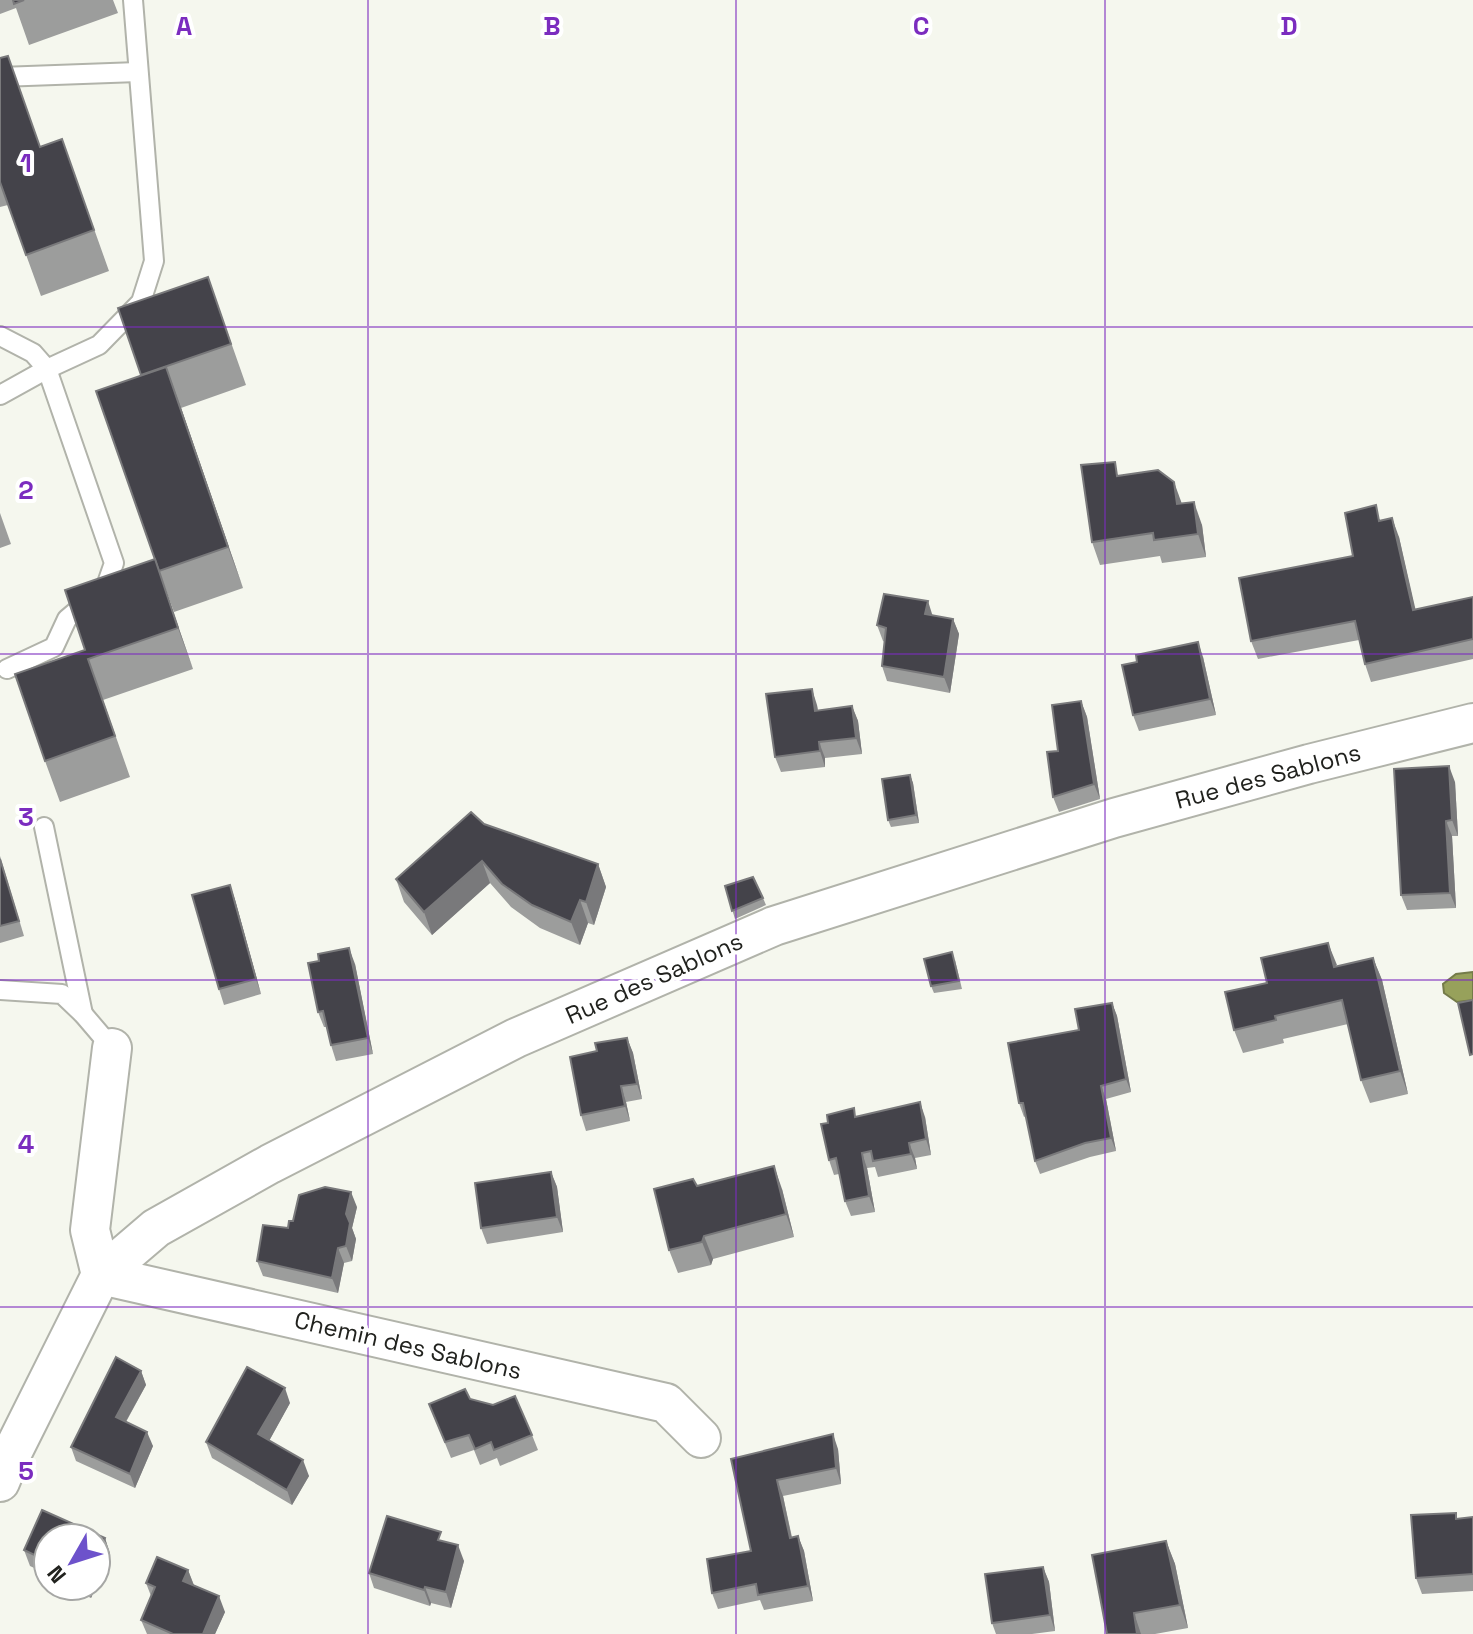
<svg xmlns="http://www.w3.org/2000/svg" width="1473" height="1634" font-family="'Space Grotesk',sans-serif">
  <style>
    .water { fill: #97a15b; stroke: #747b49; stroke-width: 2 }
    .lines { fill: none; stroke-linecap: round; stroke-linejoin: round }
    .service-casing { stroke: #b1b3aa; stroke-width: 22 }
    .minor-casing { stroke: #b1b3aa; stroke-width: 42 }
    .service { stroke: #fff; stroke-width: 18 }
    .minor { stroke: #fff; stroke-width: 38 }
    .wall { fill: #9c9d9c }
    .shaded-wall { fill: #79797b }
    .building { fill: #44434a; stroke: #79797b; stroke-width: 2 }
    .grid { fill: none; stroke: #7b2cbf; stroke-width: 2; stroke-opacity: 0.55 }
    .labels { text-anchor: middle; dominant-baseline: central; stroke-width: 8; stroke-linejoin: round; paint-order: stroke }
    .street-label { font-size: 24px; fill: #21221e; stroke: #fff }
    .grid-label { font-size: 26px; text-anchor: middle; font-weight: bold; fill: #7b2cbf; stroke: #fff; stroke-width: 8; stroke-linejoin: round; paint-order: stroke }
  </style>
  <rect width="100%" height="100%" fill="#f5f7ee"/>
  <polygon class="water" points="1473,972 1473,1000 1457,1002 1444,993 1443,984 1456,974"/>
  <g class="lines">
    <g class="service-casing">
      <g id="service">
        <polyline points="0,77 138,72"/>
        <polyline points="0,336 33,353 47,369 114,563 106,586 67,619 54,647 7,669"/>
        <polyline points="0,395 47,369 99,345 141,302 154,261 133,0"/>
        <polyline points="44,827 83,1014"/>
        <polyline points="0,990 62,994 83,1014 112,1048"/>
      </g>
    </g>
    <g class="minor-casing">
      <g id="minor">
        <polyline points="112,1048 90,1230 101,1275 666,1403 701,1438"/>
        <polyline points="0,1482 12,1453 101,1275 156,1228 270,1164 516,1038 774,926 1114,818 1309,764 1473,723"/>
      </g>
    </g>
    <use href="#service" class="service"/>
    <use href="#minor" class="minor"/>
  </g>
  <g class="wall">
    <polygon points="0,0 113,0 118,13 29,45 16,8 0,14"/>
    <polygon points="0,58 40,147 62,139 109,271 41,296 8,205 0,207"/>
    <polygon points="208,277 246,385 181,408 243,588 174,612 159,571 141,376"/>
    <polygon points="1120,476 1182,504 1202,525 1206,557 1162,563 1160,556 1100,565 1092,542"/>
    <polygon points="0,513 11,544 0,548"/>
    <polygon points="1382,520 1399,537 1415,610 1473,597 1473,659 1371,682 1365,664 1359,640 1258,659 1251,641 1353,556"/>
    <polygon points="155,559 193,669 103,700 130,777 60,802 45,761 85,650"/>
    <polygon points="933,616 953,619 959,634 950,693 887,681 882,666 885,642 883,641 877,625"/>
    <polygon points="1203,657 1216,715 1139,731 1133,715 1137,662"/>
    <polygon points="1081,701 1087,717 1100,799 1059,812 1053,797 1058,751"/>
    <polygon points="817,705 818,711 852,706 858,721 862,754 825,758 825,767 781,772 775,757"/>
    <polygon points="910,775 913,783 919,823 891,827 888,820"/>
    <polygon points="1455,782 1458,836 1452,836 1456,908 1407,910 1401,895"/>
    <polygon points="484,824 598,864 606,887 594,925 588,923 580,945 540,928 511,907 490,883 432,935 404,902 396,879"/>
    <polygon points="0,856 24,936 0,943"/>
    <polygon points="230,885 235,900 261,994 224,1005 219,989"/>
    <polygon points="725,886 763,898 766,905 735,919"/>
    <polygon points="1373,958 1382,980 1408,1094 1370,1103 1361,1080 1348,1024 1283,1039 1284,1043 1243,1053 1234,1030 1337,966"/>
    <polygon points="955,960 962,989 934,993 931,986"/>
    <polygon points="355,964 373,1054 336,1061 331,1045 327,1027 324,1027 318,1012"/>
    <polygon points="1112,1003 1117,1016 1131,1092 1106,1099 1116,1151 1090,1157 1040,1174 1035,1161 1026,1116 1024,1117 1019,1103 1079,1030"/>
    <polygon points="627,1038 633,1053 642,1099 626,1102 630,1121 586,1131 581,1115 597,1051"/>
    <polygon points="857,1116 925,1117 931,1155 915,1158 917,1169 878,1177 875,1167 867,1168 875,1212 851,1216 845,1201 839,1174 834,1175 829,1160"/>
    <polygon points="551,1172 557,1187 563,1232 487,1244 481,1228"/>
    <polygon points="697,1186 782,1189 794,1237 713,1259 711,1265 678,1273 669,1250"/>
    <polygon points="357,1207 352,1228 356,1239 352,1261 344,1263 338,1293 263,1276 257,1261 288,1228 293,1221"/>
    <polygon points="141,1371 146,1385 126,1422 153,1446 135,1488 76,1461 71,1447"/>
    <polygon points="470,1399 532,1435 538,1450 500,1466 497,1458 480,1465 474,1450 451,1458 429,1404"/>
    <polygon points="290,1403 269,1441 309,1476 292,1505 212,1458 206,1442"/>
    <polygon points="838,1449 841,1484 783,1496 792,1537 798,1536 804,1551 813,1601 764,1610 760,1600 718,1609 712,1593 751,1551 731,1459"/>
    <polygon points="42,1510 105,1538 110,1554 91,1598 65,1586 96,1586 96,1538 48,1538 48,1576 47,1574 30,1566 24,1550"/>
    <polygon points="1473,1517 1473,1591 1422,1594 1416,1578"/>
    <polygon points="444,1541 464,1561 451,1608 431,1603 430,1606 374,1588 369,1573"/>
    <polygon points="1166,1541 1175,1564 1188,1628 1155,1634 1107,1634"/>
    <polygon points="1043,1567 1049,1582 1055,1631 1032,1634 996,1634 992,1623"/>
    <polygon points="188,1570 194,1585 225,1612 215,1634 147,1634 141,1620 151,1596 146,1583"/>
  </g>
  <g class="shaded-wall">
    <polygon points="166,367 181,408 243,588 228,547"/>
    <polygon points="1174,482 1182,504 1177,504"/>
    <polygon points="1194,502 1202,525 1206,557 1198,534"/>
    <polygon points="1392,518 1399,537 1420,629 1413,610"/>
    <polygon points="155,559 169,600 193,669 178,628"/>
    <polygon points="928,601 933,617 925,614"/>
    <polygon points="953,619 959,634 950,693 944,677"/>
    <polygon points="1198,642 1203,657 1216,715 1210,699"/>
    <polygon points="812,689 817,705 820,727 815,711"/>
    <polygon points="1081,701 1087,717 1100,799 1094,784"/>
    <polygon points="852,706 858,721 862,754 856,738"/>
    <polygon points="819,742 825,758 825,767 820,751"/>
    <polygon points="1449,766 1455,782 1458,836 1452,820"/>
    <polygon points="910,775 913,783 919,823 916,815"/>
    <polygon points="1446,821 1452,836 1456,908 1450,893"/>
    <polygon points="482,861 490,883 432,935 424,912"/>
    <polygon points="598,864 606,887 594,925 586,902"/>
    <polygon points="230,885 235,900 261,994 256,979"/>
    <polygon points="580,900 588,923 580,945 571,922"/>
    <polygon points="1328,943 1337,965 1334,967"/>
    <polygon points="349,948 355,964 373,1054 368,1038"/>
    <polygon points="1373,958 1382,980 1408,1094 1400,1071"/>
    <polygon points="1112,1003 1117,1016 1131,1092 1126,1079"/>
    <polygon points="627,1038 633,1053 642,1099 637,1084"/>
    <polygon points="621,1086 626,1102 630,1121 625,1106"/>
    <polygon points="1101,1086 1106,1099 1116,1151 1111,1138"/>
    <polygon points="920,1102 925,1117 931,1155 926,1139"/>
    <polygon points="909,1143 915,1158 917,1169 911,1154"/>
    <polygon points="862,1153 867,1168 875,1212 869,1196"/>
    <polygon points="774,1166 782,1189 794,1237 786,1214"/>
    <polygon points="551,1172 557,1187 563,1232 557,1217"/>
    <polygon points="351,1192 357,1207 352,1228 356,1239 352,1261 346,1246 346,1214"/>
    <polygon points="704,1236 713,1259 711,1265 702,1242"/>
    <polygon points="338,1248 344,1263 338,1293 332,1278"/>
    <polygon points="141,1371 146,1385 121,1430 116,1417"/>
    <polygon points="285,1388 290,1403 264,1450 258,1434"/>
    <polygon points="147,1432 153,1446 135,1488 130,1474"/>
    <polygon points="833,1434 838,1449 841,1484 836,1468"/>
    <polygon points="303,1460 309,1476 292,1505 287,1490"/>
    <polygon points="777,1480 783,1496 795,1554 790,1538"/>
    <polygon points="798,1536 804,1551 813,1601 808,1586"/>
    <polygon points="105,1538 110,1554 91,1598 87,1586 96,1586 96,1558"/>
    <polygon points="1166,1541 1175,1564 1188,1628 1180,1605"/>
    <polygon points="458,1545 464,1561 451,1608 446,1592"/>
    <polygon points="1043,1567 1049,1582 1055,1631 1050,1615"/>
    <polygon points="188,1570 194,1586 183,1581"/>
    <polygon points="425,1587 431,1603 430,1606 424,1590"/>
    <polygon points="219,1596 225,1612 215,1634 203,1634"/>
    <polygon points="1134,1613 1141,1634 1137,1634"/>
  </g>
  <g class="building">
    <polygon points="13,0 24,0 14,4"/>
    <polygon points="8,56 40,147 62,139 94,230 26,255 0,182 0,58"/>
    <polygon points="208,277 231,344 141,375 118,308"/>
    <polygon points="166,367 228,547 159,571 96,391"/>
    <polygon points="1115,462 1117,476 1158,470 1174,482 1177,504 1194,502 1198,534 1154,540 1153,533 1092,542 1081,465"/>
    <polygon points="1376,505 1379,521 1392,518 1413,610 1473,597 1473,639 1365,664 1355,621 1251,641 1239,578 1353,556 1345,513"/>
    <polygon points="155,559 178,628 88,659 115,736 45,761 15,674 85,650 65,590"/>
    <polygon points="884,594 928,601 925,614 953,619 944,677 882,666 886,628 877,625"/>
    <polygon points="1198,642 1210,699 1133,715 1122,665 1137,662 1136,655"/>
    <polygon points="812,689 815,711 852,706 856,738 819,742 820,751 775,757 766,694"/>
    <polygon points="1081,701 1094,784 1053,797 1047,752 1058,751 1052,705"/>
    <polygon points="1449,766 1452,820 1446,821 1450,893 1401,895 1394,769"/>
    <polygon points="910,775 916,815 888,820 882,779"/>
    <polygon points="471,812 484,824 598,864 586,902 580,900 571,922 532,905 502,884 482,861 424,912 396,879"/>
    <polygon points="0,859 19,921 0,926"/>
    <polygon points="753,877 763,898 732,911 725,886"/>
    <polygon points="230,885 256,979 219,989 192,895"/>
    <polygon points="1328,943 1334,967 1373,958 1400,1071 1361,1080 1342,1000 1275,1016 1276,1020 1234,1030 1225,992 1267,983 1261,958"/>
    <polygon points="349,948 368,1038 331,1045 323,1011 318,1012 308,963 319,961 318,954"/>
    <polygon points="952,952 959,981 931,986 924,959"/>
    <polygon points="1473,1000 1473,1054 1470,1055 1458,1003"/>
    <polygon points="1112,1003 1126,1079 1101,1086 1111,1138 1085,1143 1035,1161 1023,1103 1019,1103 1008,1043 1079,1030 1075,1009"/>
    <polygon points="627,1038 637,1084 621,1086 625,1106 581,1115 570,1057 597,1051 595,1043"/>
    <polygon points="920,1102 926,1139 909,1143 911,1154 873,1161 871,1151 862,1153 869,1196 845,1201 836,1158 829,1160 821,1124 828,1123 827,1115 854,1108 855,1117"/>
    <polygon points="774,1166 786,1214 704,1236 702,1242 669,1250 654,1189 693,1179 697,1186"/>
    <polygon points="551,1172 557,1217 481,1228 475,1183"/>
    <polygon points="325,1187 351,1192 346,1214 350,1223 346,1246 338,1248 332,1278 257,1261 263,1225 288,1228 289,1221 293,1221 299,1195"/>
    <polygon points="116,1357 141,1371 116,1417 147,1432 130,1474 71,1447"/>
    <polygon points="247,1367 285,1388 258,1434 303,1460 287,1490 206,1442"/>
    <polygon points="465,1389 470,1399 493,1405 515,1396 532,1435 494,1450 491,1442 475,1449 469,1435 445,1442 429,1404"/>
    <polygon points="833,1434 836,1468 777,1480 790,1538 798,1536 808,1586 758,1595 756,1584 712,1593 707,1559 751,1551 731,1459"/>
    <polygon points="42,1510 105,1538 96,1558 96,1538 48,1538 48,1565 43,1563 45,1560 24,1550"/>
    <polygon points="1456,1513 1456,1519 1473,1517 1473,1574 1416,1578 1411,1515"/>
    <polygon points="387,1516 441,1532 438,1540 458,1545 446,1592 425,1587 424,1590 369,1573"/>
    <polygon points="1166,1541 1180,1605 1134,1613 1137,1634 1107,1634 1092,1555"/>
    <polygon points="157,1557 188,1570 183,1581 219,1596 203,1634 173,1634 141,1620 155,1587 146,1583"/>
    <polygon points="1043,1567 1050,1615 992,1623 985,1574"/>
  </g>
  <path class="grid" d="M368,0V1634M736,0V1634M1105,0V1634M0,327H1473M0,654H1473M0,980H1473M0,1307H1473"/>
  <g class="labels">
    <g class="street-label">
      <text transform="translate(1268 776) rotate(-15)">Rue des Sablons</text>
      <text transform="translate(654 978) rotate(-24)">Rue des Sablons</text>
      <text transform="translate(408 1345) rotate(13)">Chemin des Sablons</text>
    </g>
  </g>
  <g class="grid-label">
    <text x="184" y="35">A</text>
    <text x="552" y="35">B</text>
    <text x="921" y="35">C</text>
    <text x="1289" y="35">D</text>
    <text x="26" y="172">1</text>
    <text x="26" y="499">2</text>
    <text x="26" y="826">3</text>
    <text x="26" y="1153">4</text>
    <text x="26" y="1480">5</text>
  </g>
  <g transform="translate(72 1562) rotate(231)"><circle r="38" fill="#ffffff" stroke="#a6a7a5" stroke-width="2"/>
  <path d="M0-6L14 30L0 20L-14 30Z" fill="#6d52cb"/>
  <text y="-12" font-size="22" font-weight="bold" text-anchor="middle" fill="#21221e">N</text>
  </g>
</svg>
